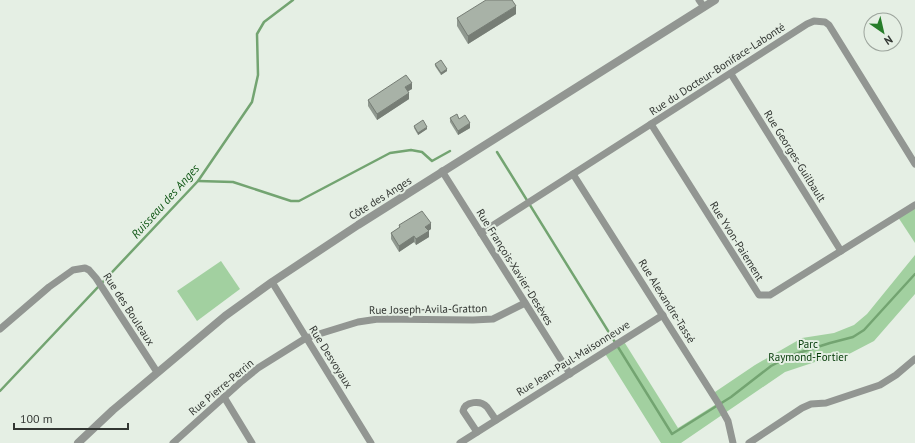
<svg xmlns="http://www.w3.org/2000/svg" width="915" height="443" font-family="'PT Sans',sans-serif">
  <style>
    .green { fill: #a2d0a0 }
    .lines { fill: none; stroke-linecap: round; stroke-linejoin: round }
    .stream { stroke: #73a471; stroke-width: 2.5 }
    .minor { stroke: #929692; stroke-width: 7 }
    .tertiary { stroke: #929692; stroke-width: 8 }
    .wall { fill: #909990 }
    .shaded-wall { fill: #767d75 }
    .building { fill: #a8b2a7; stroke: #767d75 }
    .labels { text-anchor: middle; dominant-baseline: central; stroke-width: 4; stroke-linejoin: round; paint-order: stroke }
    .street-label { font-size: 11px; fill: #323632; stroke: #e5efe4 }
    .park-label { font-size: 11px; fill: #023906; stroke: #e5efe4 }
    .water-label { font-size: 12px; font-style: italic; fill: #105715; stroke: #e5efe4 }
  </style>
  <rect width="100%" height="100%" fill="#e5efe4"/>
  <g class="green">
    <polygon points="915,205 915,243 896,214"/>
    <polygon points="915,255 915,294 874,341 849,354 815,362 785,372 681,443 661,443 604,352 623,340 678,428 718,403 712,394 755,365 802,338 834,333 854,325 867,314"/>
    <polygon points="221,261 240,289 197,321 177,291"/>
  </g>
  <g class="lines">
    <g class="stream">
      <polyline points="497,152 672,434 731,397 771,366 792,355 830,343 853,337 864,330 915,274"/>
      <polyline points="198,181 233,182 291,201 299,201 390,153 411,150 422,152 432,161 450,151"/>
      <polyline points="0,391 198,181 252,102 258,75 257,34 264,22 293,0"/>
    </g>
    <g class="minor">
      <polyline points="699,0 704,7"/>
      <polyline points="731,74 841,251"/>
      <polyline points="651,124 759,295 770,295 915,205"/>
      <polyline points="442,171 570,374"/>
      <polyline points="573,174 718,403 728,421 733,443"/>
      <polyline points="481,233 807,24 814,21 825,22 829,25 915,164"/>
      <polyline points="272,282 371,443"/>
      <polyline points="0,329 49,287 73,270 85,268 89,270 96,278 157,372"/>
      <polyline points="224,397 252,443"/>
      <path d="M477,432L463,411C465,401 481,400 487,407C490,411 493,416 496,420"/>
      <polyline points="173,443 242,381 258,368 306,338 358,322 378,319 473,320 493,319 525,303"/>
      <polyline points="460,443 663,315"/>
      <polyline points="749,443 802,408 811,404 826,403 880,385 896,375 915,359"/>
    </g>
    <polyline class="tertiary" points="78,443 113,410 225,316 272,282 358,225 715,0"/>
  </g>
  <g class="wall">
    <polygon points="516,14 468,44 457,26 457,18"/>
    <polygon points="435,64 447,71 441,75 435,66"/>
    <polygon points="412,89 408,91 409,99 377,120 368,106 368,100"/>
    <polygon points="450,118 459,119 470,128 458,135 450,122"/>
    <polygon points="414,126 427,129 418,135 414,128"/>
    <polygon points="399,225 431,229 428,231 429,237 416,245 414,242 399,252 391,239 391,233 399,228"/>
  </g>
  <g class="shaded-wall">
    <polygon points="516,6 516,14 468,44 468,36"/>
    <polygon points="447,69 447,71 441,75 441,73"/>
    <polygon points="412,83 412,89 405,93 405,87"/>
    <polygon points="409,93 409,99 377,120 377,114"/>
    <polygon points="470,123 470,128 458,135 458,131"/>
    <polygon points="427,127 427,129 418,135 418,133"/>
    <polygon points="431,223 431,229 425,233 425,227"/>
    <polygon points="429,231 429,237 416,245 416,239"/>
    <polygon points="414,236 414,242 399,252 399,246"/>
  </g>
  <g class="building">
    <polygon points="486,0 512,0 516,6 468,36 457,18"/>
    <polygon points="441,60 447,69 441,73 435,64"/>
    <polygon points="406,75 412,83 405,87 409,93 377,114 368,100"/>
    <polygon points="457,114 459,119 465,115 470,123 458,131 450,118"/>
    <polygon points="423,120 427,127 418,133 414,126"/>
    <polygon points="422,211 431,223 425,227 429,231 416,239 414,236 399,246 391,233 400,227 399,225"/>
  </g>
  <g class="labels">
    <g class="street-label">
      <text transform="translate(717 69) rotate(-33)">Rue du Docteur-Boniface-Labonté</text>
      <text transform="translate(795 156) rotate(58)">Rue Georges-Guilbault</text>
      <text transform="translate(380 198) rotate(-32)">Côte des Anges</text>
      <text transform="translate(737 241) rotate(58)">Rue Yvon-Paiement</text>
      <text transform="translate(515 267) rotate(58)">Rue François-Xavier-Desèves</text>
      <text transform="translate(667 301) rotate(58)">Rue Alexandre-Tassé</text>
      <text transform="translate(129 309) rotate(57)">Rue des Bouleaux</text>
      <text transform="translate(428 309) rotate(-1)">Rue Joseph-Avila-Gratton</text>
      <text transform="translate(331 357) rotate(58)">Rue Desvoyaux</text>
      <text transform="translate(573 358) rotate(-32)">Rue Jean-Paul-Maisonneuve</text>
      <text transform="translate(221 387) rotate(-40)">Rue Pierre-Perrin</text>
    </g>
    <g class="park-label">
      <text x="808" y="344">Parc<tspan x="808" dy="13">Raymond-Fortier</tspan></text>
    </g>
    <g class="water-label">
      <text transform="translate(165 201) rotate(-48)">Ruisseau des Anges</text>
    </g>
  </g>
  <g transform="translate(883 32) rotate(146)"><circle r="19" fill="#e5efe4" stroke="#9da59d"/>
  <path d="M0-3L7 15L0 10L-7 15Z" fill="#277d2a"/>
  <text y="-6" font-size="11" font-weight="bold" text-anchor="middle" fill="#323632">N</text>
  </g>
  <path d="M14 423v6h114v-6" fill="none" stroke="#323632" stroke-width="2"/>
  <text x="20" y="423" font-size="12" fill="#323632" stroke="#e5efe4" stroke-width="3" paint-order="stroke">100 m</text>
</svg>
